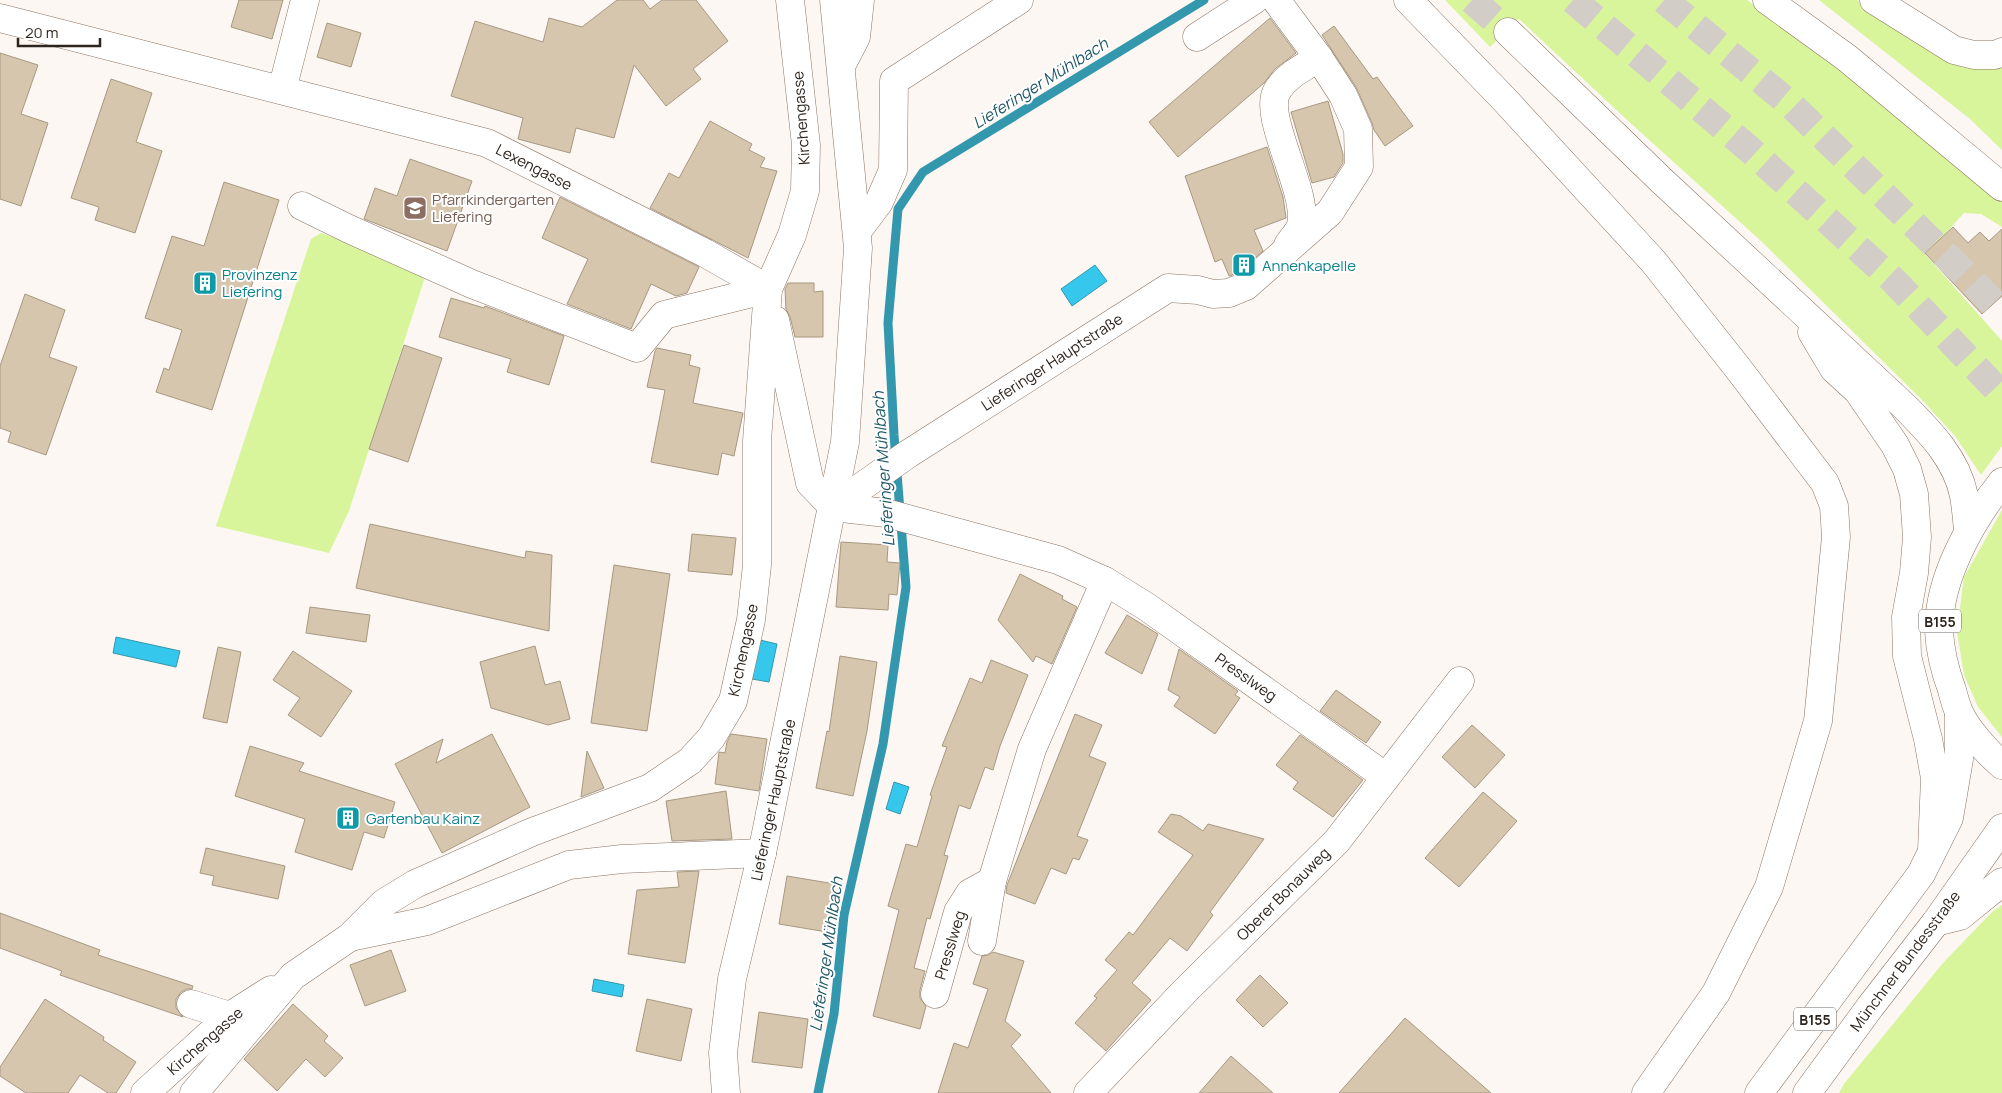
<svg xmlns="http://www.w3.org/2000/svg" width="2002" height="1093" font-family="Manrope,sans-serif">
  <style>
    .green { fill: #d8f59c }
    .water { fill: #36c8ec; stroke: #3397ae }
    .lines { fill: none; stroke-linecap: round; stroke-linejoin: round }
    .stream { stroke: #3397ae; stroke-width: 9 }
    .building { fill: #d6c6ae; stroke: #a79881 }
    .highway-tunnel { stroke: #d3cdc8; stroke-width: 28; stroke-dasharray: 28 14; stroke-linecap: butt }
    .minor-casing { stroke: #8b7464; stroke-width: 29 }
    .major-casing { stroke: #8b7464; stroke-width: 29 }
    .highway-casing { stroke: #8b7464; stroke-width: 29 }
    .minor { stroke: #fff; stroke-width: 28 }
    .major { stroke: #fff; stroke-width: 28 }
    .highway { stroke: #fff; stroke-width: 28 }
    .labels { text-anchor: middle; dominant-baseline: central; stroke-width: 4; stroke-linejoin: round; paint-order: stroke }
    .shield { fill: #fff; stroke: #6c6661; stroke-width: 1 }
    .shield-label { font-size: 14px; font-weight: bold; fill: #2d241d }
    .street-label { font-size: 15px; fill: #2d241d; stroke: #fff }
    .education-label { font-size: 15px; fill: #785e54; stroke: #fff; text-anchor: start }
    .culture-label { font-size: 15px; fill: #0d838f; stroke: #fff; text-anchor: start }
    .water-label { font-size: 16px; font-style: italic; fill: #1e5766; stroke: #fff }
  </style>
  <rect width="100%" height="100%" fill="#fcf7f3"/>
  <g class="green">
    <path d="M1445,0H1747C1836,62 1921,130 2002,201V227L1981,214L1964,213L1926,255L2002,341V446L1981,475L1955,436L1922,400L1761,241L1626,119L1519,19L1490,47Z"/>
    <polygon points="1819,0 1857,0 1887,20 2002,61 2002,150 1970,119"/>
    <polygon points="321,233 427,271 349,511 329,553 216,526 311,239"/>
    <polygon points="2002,510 2002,737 1978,707 1964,675 1957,632 1964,577"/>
    <polygon points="2002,905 2002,1093 1839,1093 1844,1084 1943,963 1992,912"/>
  </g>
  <g class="water">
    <polygon points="1095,265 1107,281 1072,306 1061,289"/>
    <polygon points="116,637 180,651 176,667 113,653"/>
    <polygon points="760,640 777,644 769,682 752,679"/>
    <polygon points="894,782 909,787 900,814 886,809"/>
    <polygon points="594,979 624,985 622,997 592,991"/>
  </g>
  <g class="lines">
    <polyline class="stream" points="818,1093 834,1014 844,915 883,744 906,587 894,435 888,323 898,209 923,172 1204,0"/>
  </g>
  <g class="building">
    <polygon points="239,0 283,0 272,39 231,27"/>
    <polygon points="617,0 643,0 650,9 662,0 696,0 728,41 693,69 701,79 666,106 634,65 614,138 576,128 570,153 518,139 523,118 451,96 475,21 543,42 549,18 582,27"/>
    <polygon points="1270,18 1296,53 1275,69 1264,83 1178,157 1149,122"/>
    <polygon points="327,23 361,33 351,67 317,57"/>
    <polygon points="1334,26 1373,79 1377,77 1413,126 1385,146 1374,130 1372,123 1356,87 1322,35"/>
    <polygon points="0,53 38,65 21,114 48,123 21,206 0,199"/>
    <polygon points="111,79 152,93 136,142 162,151 135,233 95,220 99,207 71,198"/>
    <polygon points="1328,101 1343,154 1343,163 1334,177 1312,183 1291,112"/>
    <polygon points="710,121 752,144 749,150 765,158 760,167 777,171 748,258 650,208 669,173 679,178"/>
    <polygon points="1267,147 1283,197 1286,218 1254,230 1263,251 1238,273 1229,276 1222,259 1215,262 1185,176"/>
    <polygon points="410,159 472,181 447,251 364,219 375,188 397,196"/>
    <polygon points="224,182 279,200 212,410 156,392 164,368 169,370 182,330 145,318 172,236 204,246"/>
    <polygon points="560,197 699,267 687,293 676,296 651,284 631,329 567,304 588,259 542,238"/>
    <polygon points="1953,227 1968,243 1980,232 1989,241 2002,229 2002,296 1982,314 1925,253"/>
    <polygon points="788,283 814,283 814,292 823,291 823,337 795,337 790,317 786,309 785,289"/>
    <polygon points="25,294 65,310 49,357 77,367 46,455 8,442 11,432 0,428 0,366"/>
    <polygon points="451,298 484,308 485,306 564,336 549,385 507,372 511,359 439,337"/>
    <polygon points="404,345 442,358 408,462 369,449"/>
    <polygon points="657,348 691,355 689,365 700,368 693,403 743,413 734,456 722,453 718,475 651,462 665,390 647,387 655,351"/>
    <polygon points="370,524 525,558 526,551 552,555 549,631 356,588"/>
    <polygon points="692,534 736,538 732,575 688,571"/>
    <polygon points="841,542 888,545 887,562 900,563 897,595 889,594 888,610 836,607"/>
    <polygon points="614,565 670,574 647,731 591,723"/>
    <polygon points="1020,574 1063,596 1062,599 1077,607 1052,664 1036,656 1033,662 998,620"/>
    <polygon points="310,607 370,615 366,642 306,633"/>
    <polygon points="1127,615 1158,634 1142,674 1105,653"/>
    <polygon points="535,646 545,685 560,681 570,719 548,725 491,708 480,662"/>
    <polygon points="218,647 241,652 227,723 203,718"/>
    <polygon points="1179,649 1238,691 1235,695 1240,698 1215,734 1174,706 1180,697 1168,690"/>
    <polygon points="293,651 352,691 321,737 288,715 300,698 273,680"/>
    <polygon points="840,656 877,662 867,731 853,796 816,788 827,731 829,732"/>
    <polygon points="991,660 1028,675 1000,746 993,770 985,767 970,809 959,805 944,855 948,856 930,919 927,918 914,968 925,971 920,990 920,998 926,1006 920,1029 873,1016 899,910 888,906 906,844 917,847 932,796 930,795 947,747 942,746 970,678 982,683"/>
    <polygon points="1336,690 1381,722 1366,743 1320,711"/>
    <polygon points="1075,714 1102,725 1089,756 1106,763 1077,836 1088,840 1079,860 1073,858 1066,874 1051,868 1035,904 1006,893 1007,885"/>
    <polygon points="1472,725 1505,755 1475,788 1442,757"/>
    <polygon points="492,734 530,807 442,853 395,764 443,739 436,763"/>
    <polygon points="731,734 767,739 759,791 715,784 719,752 725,753 727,742"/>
    <polygon points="1300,735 1363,780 1333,817 1293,789 1298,782 1276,765"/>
    <polygon points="250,746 304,763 299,771 395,802 384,838 364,832 352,870 295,852 305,819 235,796"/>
    <polygon points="587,751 604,788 581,797"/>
    <polygon points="726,791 732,839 672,841 666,801"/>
    <polygon points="1483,792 1517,821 1459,887 1425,858"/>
    <polygon points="1171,814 1181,816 1203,831 1208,824 1264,839 1210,912 1213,915 1187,951 1170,938 1132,983 1151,1000 1106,1051 1075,1023 1097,998 1094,996 1117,970 1105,960 1129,932 1133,935 1193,855 1158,832"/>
    <polygon points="206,848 285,866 278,899 212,885 214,876 200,873"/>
    <polygon points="699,871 685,963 628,954 637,890 679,887 677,872"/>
    <polygon points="787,876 835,884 827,932 779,924"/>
    <polygon points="0,913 100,950 98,955 193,986 192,989 187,989 181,992 176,999 176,1008 183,1017 60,975 62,971 0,948"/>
    <polygon points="391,950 406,991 365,1006 350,965"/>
    <polygon points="993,952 1024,961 1005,1021 1021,1035 1011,1046 1051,1093 938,1093 954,1043 968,1048 988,989 973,984 982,956 988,955"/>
    <polygon points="1260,975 1288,1003 1263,1027 1236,1000"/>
    <polygon points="45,999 104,1037 103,1040 136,1062 116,1093 108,1093 80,1075 68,1093 26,1093 0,1076 0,1067"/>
    <polygon points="647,999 692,1009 681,1061 636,1051"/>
    <polygon points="293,1004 328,1036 324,1041 343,1058 325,1077 306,1059 277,1091 244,1059"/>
    <polygon points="759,1012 808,1019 802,1068 752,1062"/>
    <polygon points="1405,1018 1491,1093 1339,1093"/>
    <polygon points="1231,1056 1273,1093 1199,1093"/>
  </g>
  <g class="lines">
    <g class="highway-tunnel">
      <polyline points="1472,0 1508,32"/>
      <polyline points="1573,0 1749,149 1894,281 2002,395"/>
      <polyline points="1664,0 1790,104 1969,278 2002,312"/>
    </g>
    <g class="minor-casing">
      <g id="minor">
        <polyline points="1408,0 1503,98 1653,261 1737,367 1825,483 1834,506 1836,537 1818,721 1769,887 1716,993 1646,1093"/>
        <polyline points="1874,0 1954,50 1974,55 1995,55 2002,52"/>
        <polyline points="0,18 487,143 705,253 768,289"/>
        <polyline points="1197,37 1254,0"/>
        <polyline points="842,64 856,37 860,0"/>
        <polyline points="282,90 305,0"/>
        <polyline points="302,206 349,229 472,284 637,348 664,315 768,289"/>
        <polyline points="858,230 879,202 893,170 894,81 1019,0"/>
        <path d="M1288,245C1292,239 1299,232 1301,225C1309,192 1262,117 1277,91C1287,75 1304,67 1319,58"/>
        <polyline points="775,320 810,483 833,507"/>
        <polyline points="833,507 908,454 1168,288 1198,290 1213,294 1229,293 1246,286 1330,212 1359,167 1358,129 1343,95 1319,58 1276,0"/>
        <polyline points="833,507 886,513 1058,560 1105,581 1147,607 1386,777"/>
        <polyline points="350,937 427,921 569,865 622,859 762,853"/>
        <polyline points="982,941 992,881 1032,749 1105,581"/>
        <polyline points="935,994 958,912 970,893 992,881"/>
        <polyline points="191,1004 230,1016"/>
        <polyline points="145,1093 230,1016 271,990"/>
        <polyline points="194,1093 293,976 350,937 384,903 415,884 532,832 650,788 690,761 711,738 733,701 751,620 757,565 757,441 768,289 792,235 805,191 806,145 790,0"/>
        <polyline points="726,1093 723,1053 732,979 762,853 845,442 858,248 834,0"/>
        <polyline points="1088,1093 1185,991 1337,841 1460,681"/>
      </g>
    </g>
    <g class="major-casing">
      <g id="major">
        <path d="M2002,482C1971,521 1938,579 1939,631C1940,651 1945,671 1952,690C1954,698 1956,705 1959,712C1966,729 1988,753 2002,765"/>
        <polyline points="1759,1093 1921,874 1949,818 1959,759 1959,714"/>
        <polyline points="1807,1093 1870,1007 1936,922 2002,828"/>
      </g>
    </g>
    <g class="highway-casing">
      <g id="highway">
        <polyline points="1767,0 1847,58 2002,187"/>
        <path d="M1508,32L1661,180L1904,406C1929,431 1957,459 1964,496C1966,507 1967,519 1968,531"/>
        <polyline points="1812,332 1834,369 1858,391 1895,445 1907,469 1914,494 1917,537 1914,573 1906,617 1907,656 1928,739 1935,778 1932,850"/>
        <polyline points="1936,922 1960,916 2002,882"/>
      </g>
    </g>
    <use href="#minor" class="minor"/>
    <use href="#major" class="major"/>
    <use href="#highway" class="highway"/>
  </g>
  <defs>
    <g id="school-square" transform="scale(1.25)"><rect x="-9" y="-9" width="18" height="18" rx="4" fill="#8d6e63" stroke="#fff"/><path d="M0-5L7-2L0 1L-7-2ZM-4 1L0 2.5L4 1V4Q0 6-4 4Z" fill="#fff"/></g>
    <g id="building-square" transform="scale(1.25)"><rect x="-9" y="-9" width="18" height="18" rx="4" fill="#0f9aa8" stroke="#fff"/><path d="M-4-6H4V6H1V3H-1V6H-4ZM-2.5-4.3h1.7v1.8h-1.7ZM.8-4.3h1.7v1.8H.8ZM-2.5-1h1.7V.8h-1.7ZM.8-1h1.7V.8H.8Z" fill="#fff"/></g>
  </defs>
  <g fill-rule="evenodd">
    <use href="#school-square" x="415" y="208"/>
    <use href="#building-square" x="1244" y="265"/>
    <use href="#building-square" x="205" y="283"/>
    <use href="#building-square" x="348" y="818"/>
  </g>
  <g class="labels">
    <g class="shield">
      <rect x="1919" y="609.5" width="42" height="23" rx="4"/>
      <rect x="1794" y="1007.5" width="42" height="23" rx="4"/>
    </g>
    <g class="shield-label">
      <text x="1940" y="621">B155</text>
      <text x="1815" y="1019">B155</text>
    </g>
    <g class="street-label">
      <text transform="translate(801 118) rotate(-94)">Kirchengasse</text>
      <text transform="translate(534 167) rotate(27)">Lexengasse</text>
      <text transform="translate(1052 362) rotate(-33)">Lieferinger Hauptstraße</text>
      <text transform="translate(743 650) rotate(-78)">Kirchengasse</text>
      <text transform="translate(1246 677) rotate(35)">Presslweg</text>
      <text transform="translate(773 800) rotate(-78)">Lieferinger Hauptstraße</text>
      <text transform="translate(1283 894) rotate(-45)">Oberer Bonauweg</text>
      <text transform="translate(950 945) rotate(-73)">Presslweg</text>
      <text transform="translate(1905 961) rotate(-53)">Münchner Bundesstraße</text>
      <text transform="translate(205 1041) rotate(-41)">Kirchengasse</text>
    </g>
    <g class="education-label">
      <text x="432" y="199">Pfarrkindergarten<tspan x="432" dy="17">Liefering</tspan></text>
    </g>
    <g class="culture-label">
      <text x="1262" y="265">Annenkapelle</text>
      <text x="222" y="274">Provinzenz<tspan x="222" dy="17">Liefering</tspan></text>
      <text x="366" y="818">Gartenbau Kainz</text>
    </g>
    <g class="water-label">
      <text transform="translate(1040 83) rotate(-32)">Lieferinger Mühlbach</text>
      <text transform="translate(883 469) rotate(-94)">Lieferinger Mühlbach</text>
      <text transform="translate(826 954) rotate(-82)">Lieferinger Mühlbach</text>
    </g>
  </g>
  <path d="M18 38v8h82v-8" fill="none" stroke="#2d241d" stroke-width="2.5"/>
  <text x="25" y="38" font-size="15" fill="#2d241d" stroke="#ffffff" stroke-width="4" paint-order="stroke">20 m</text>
</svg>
